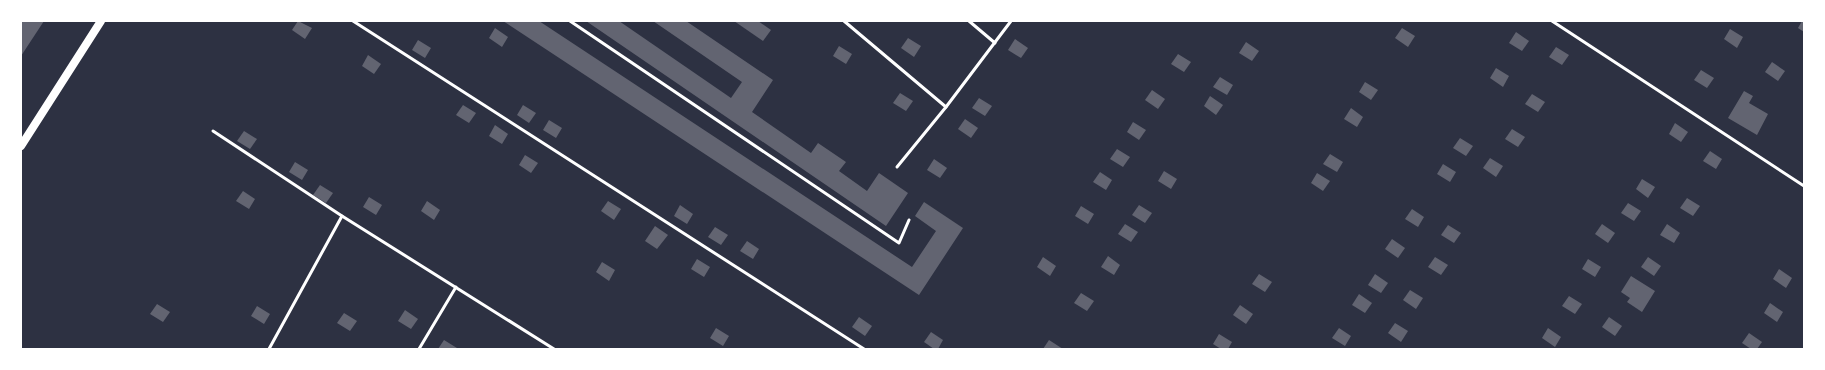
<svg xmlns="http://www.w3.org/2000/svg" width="1825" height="370" font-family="'Open Sans',sans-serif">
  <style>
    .building { fill: #626471 }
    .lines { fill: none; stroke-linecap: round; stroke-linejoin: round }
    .service { stroke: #fff; stroke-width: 3 }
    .secondary { stroke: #fff; stroke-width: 8 }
  </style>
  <rect width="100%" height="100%" fill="#2d3142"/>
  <g class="building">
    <polygon points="21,21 44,21 21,56"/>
    <polygon points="298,21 312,28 305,39 292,30"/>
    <polygon points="503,21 539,21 912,267 936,231 915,216 924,202 963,228 919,295"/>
    <polygon points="586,21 619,21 731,98 742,82 653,21 686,21 773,80 752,112 811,153 818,143 846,162 839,171 867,191 879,173 908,193 886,226"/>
    <polygon points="734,21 758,21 771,30 763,41"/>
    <polygon points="1802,21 1804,21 1804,32 1798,28"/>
    <polygon points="495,28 508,37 502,47 489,38"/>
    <polygon points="1402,28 1415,36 1408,47 1395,38"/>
    <polygon points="1730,29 1743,37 1737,48 1724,39"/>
    <polygon points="1516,32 1529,41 1522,51 1509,43"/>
    <polygon points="908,38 921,46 914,57 901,48"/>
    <polygon points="1015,39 1028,48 1021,58 1008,50"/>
    <polygon points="418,40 431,48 425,58 412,50"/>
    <polygon points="1246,42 1259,51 1252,61 1239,53"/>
    <polygon points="839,46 852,54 846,64 833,56"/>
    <polygon points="1556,47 1569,55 1562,65 1549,57"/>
    <polygon points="1178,54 1191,62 1184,72 1171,64"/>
    <polygon points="368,55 381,64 374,74 362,66"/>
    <polygon points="1772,62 1785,71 1778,81 1765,72"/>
    <polygon points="1496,68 1509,76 1503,87 1490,78"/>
    <polygon points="1701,70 1714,78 1707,88 1694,80"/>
    <polygon points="1220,77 1233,85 1227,95 1213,87"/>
    <polygon points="1365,82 1378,90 1371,100 1359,92"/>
    <polygon points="1152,90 1165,99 1158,109 1145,100"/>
    <polygon points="1744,91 1753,96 1749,103 1768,114 1757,135 1728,118"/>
    <polygon points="900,93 913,101 906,111 893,103"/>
    <polygon points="1532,94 1545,102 1538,112 1525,104"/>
    <polygon points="1210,96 1223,105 1216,115 1204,106"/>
    <polygon points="979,98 992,106 985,116 972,108"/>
    <polygon points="463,105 476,113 469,123 456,115"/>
    <polygon points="523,105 536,113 529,123 517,115"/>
    <polygon points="1351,108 1363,117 1357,127 1344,119"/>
    <polygon points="965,119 978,128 971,138 958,129"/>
    <polygon points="549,120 562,128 556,138 543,130"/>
    <polygon points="1133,122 1146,130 1139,140 1127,132"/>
    <polygon points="1675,123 1688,132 1681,142 1669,134"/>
    <polygon points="495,125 508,134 502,144 489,136"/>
    <polygon points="1512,129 1525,137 1518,147 1505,139"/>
    <polygon points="244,131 257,139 250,149 237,141"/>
    <polygon points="1460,138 1473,146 1466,156 1453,148"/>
    <polygon points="1117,149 1130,157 1123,167 1110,159"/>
    <polygon points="1710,151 1722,159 1716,169 1703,161"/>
    <polygon points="1330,154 1343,162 1337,172 1323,164"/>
    <polygon points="525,155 538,163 531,173 519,165"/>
    <polygon points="1490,158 1503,166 1496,177 1483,168"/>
    <polygon points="934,159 947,168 940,178 927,170"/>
    <polygon points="295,162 308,170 302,180 289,172"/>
    <polygon points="1443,164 1456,172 1450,182 1437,174"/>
    <polygon points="1164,171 1177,179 1171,189 1158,181"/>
    <polygon points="1100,172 1112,180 1106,190 1093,182"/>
    <polygon points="1317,173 1330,181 1323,191 1311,183"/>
    <polygon points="1642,179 1655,187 1648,198 1636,189"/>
    <polygon points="320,185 333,193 326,203 313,195"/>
    <polygon points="243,191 255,199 249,209 236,201"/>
    <polygon points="369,197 382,205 376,215 363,207"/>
    <polygon points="1687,198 1700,206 1693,216 1680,208"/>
    <polygon points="427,201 440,210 434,220 421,211"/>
    <polygon points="608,201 621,209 614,220 601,211"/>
    <polygon points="1628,203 1641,211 1634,221 1621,213"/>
    <polygon points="680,205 693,214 687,224 674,216"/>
    <polygon points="1139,205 1152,213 1145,223 1132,215"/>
    <polygon points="1081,206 1094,214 1088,224 1075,216"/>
    <polygon points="1412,209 1424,217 1418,227 1405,219"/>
    <polygon points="1125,224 1138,232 1131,242 1118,234"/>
    <polygon points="1602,224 1615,233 1608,243 1595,234"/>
    <polygon points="1667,224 1680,233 1674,243 1660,235"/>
    <polygon points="1448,225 1461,233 1454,243 1441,235"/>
    <polygon points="655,226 668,235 657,249 645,241"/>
    <polygon points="715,227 728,235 721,245 708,237"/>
    <polygon points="1392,239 1405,248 1398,258 1385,249"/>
    <polygon points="747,241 759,249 753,259 740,251"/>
    <polygon points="1108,256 1120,265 1114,275 1101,267"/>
    <polygon points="1043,257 1056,266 1050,276 1037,267"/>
    <polygon points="1435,257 1448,265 1441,275 1428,267"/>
    <polygon points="1648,257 1661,266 1654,276 1641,267"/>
    <polygon points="697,259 710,267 704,277 691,269"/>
    <polygon points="1588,259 1601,267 1595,277 1582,269"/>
    <polygon points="602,262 615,270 609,281 596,272"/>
    <polygon points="1779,269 1792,278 1786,288 1773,279"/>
    <polygon points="1259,274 1272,282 1265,292 1252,284"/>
    <polygon points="1375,274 1388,283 1381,293 1368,285"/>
    <polygon points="1631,276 1655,291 1642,312 1627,302 1630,298 1621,292"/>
    <polygon points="1410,290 1423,298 1416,309 1403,300"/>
    <polygon points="1081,293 1094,301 1087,311 1074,303"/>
    <polygon points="1359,294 1372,303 1365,313 1352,305"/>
    <polygon points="1569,296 1582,304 1575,314 1562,306"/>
    <polygon points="1770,303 1783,312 1777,322 1764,313"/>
    <polygon points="157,304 170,312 163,322 150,314"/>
    <polygon points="1240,305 1253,314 1246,324 1233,315"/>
    <polygon points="257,306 270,314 264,324 251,316"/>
    <polygon points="405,310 418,319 411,329 398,321"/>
    <polygon points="344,313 357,321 350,331 337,323"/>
    <polygon points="859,317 872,326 865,336 852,327"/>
    <polygon points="1609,317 1622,326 1615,336 1602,327"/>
    <polygon points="1395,323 1408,331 1401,342 1388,333"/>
    <polygon points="716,328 729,336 723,346 710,338"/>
    <polygon points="1339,328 1351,336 1345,346 1332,338"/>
    <polygon points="1548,328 1561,337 1555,347 1542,338"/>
    <polygon points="931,332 943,340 938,349 934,349 924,342"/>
    <polygon points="1749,333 1762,342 1757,349 1751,349 1742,343"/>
    <polygon points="1219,334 1232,342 1228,349 1221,349 1213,344"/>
    <polygon points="444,340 457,348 456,349 438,349"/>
    <polygon points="1049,340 1063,349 1043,349"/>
  </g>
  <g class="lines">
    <g class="service">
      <polyline points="353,21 864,349"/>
      <polyline points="570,21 899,243 909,220"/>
      <polyline points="844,21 946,107 1011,21"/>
      <polyline points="969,21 995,43"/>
      <polyline points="1552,21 1804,186"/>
      <polyline points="213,131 342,216 554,349"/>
      <polyline points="897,167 946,107"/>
      <polyline points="269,349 342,216"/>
      <polyline points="419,349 456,287"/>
    </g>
    <polyline class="secondary" points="21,146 101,21"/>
  </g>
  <rect width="1825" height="370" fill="none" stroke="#ffffff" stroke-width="44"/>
</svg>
